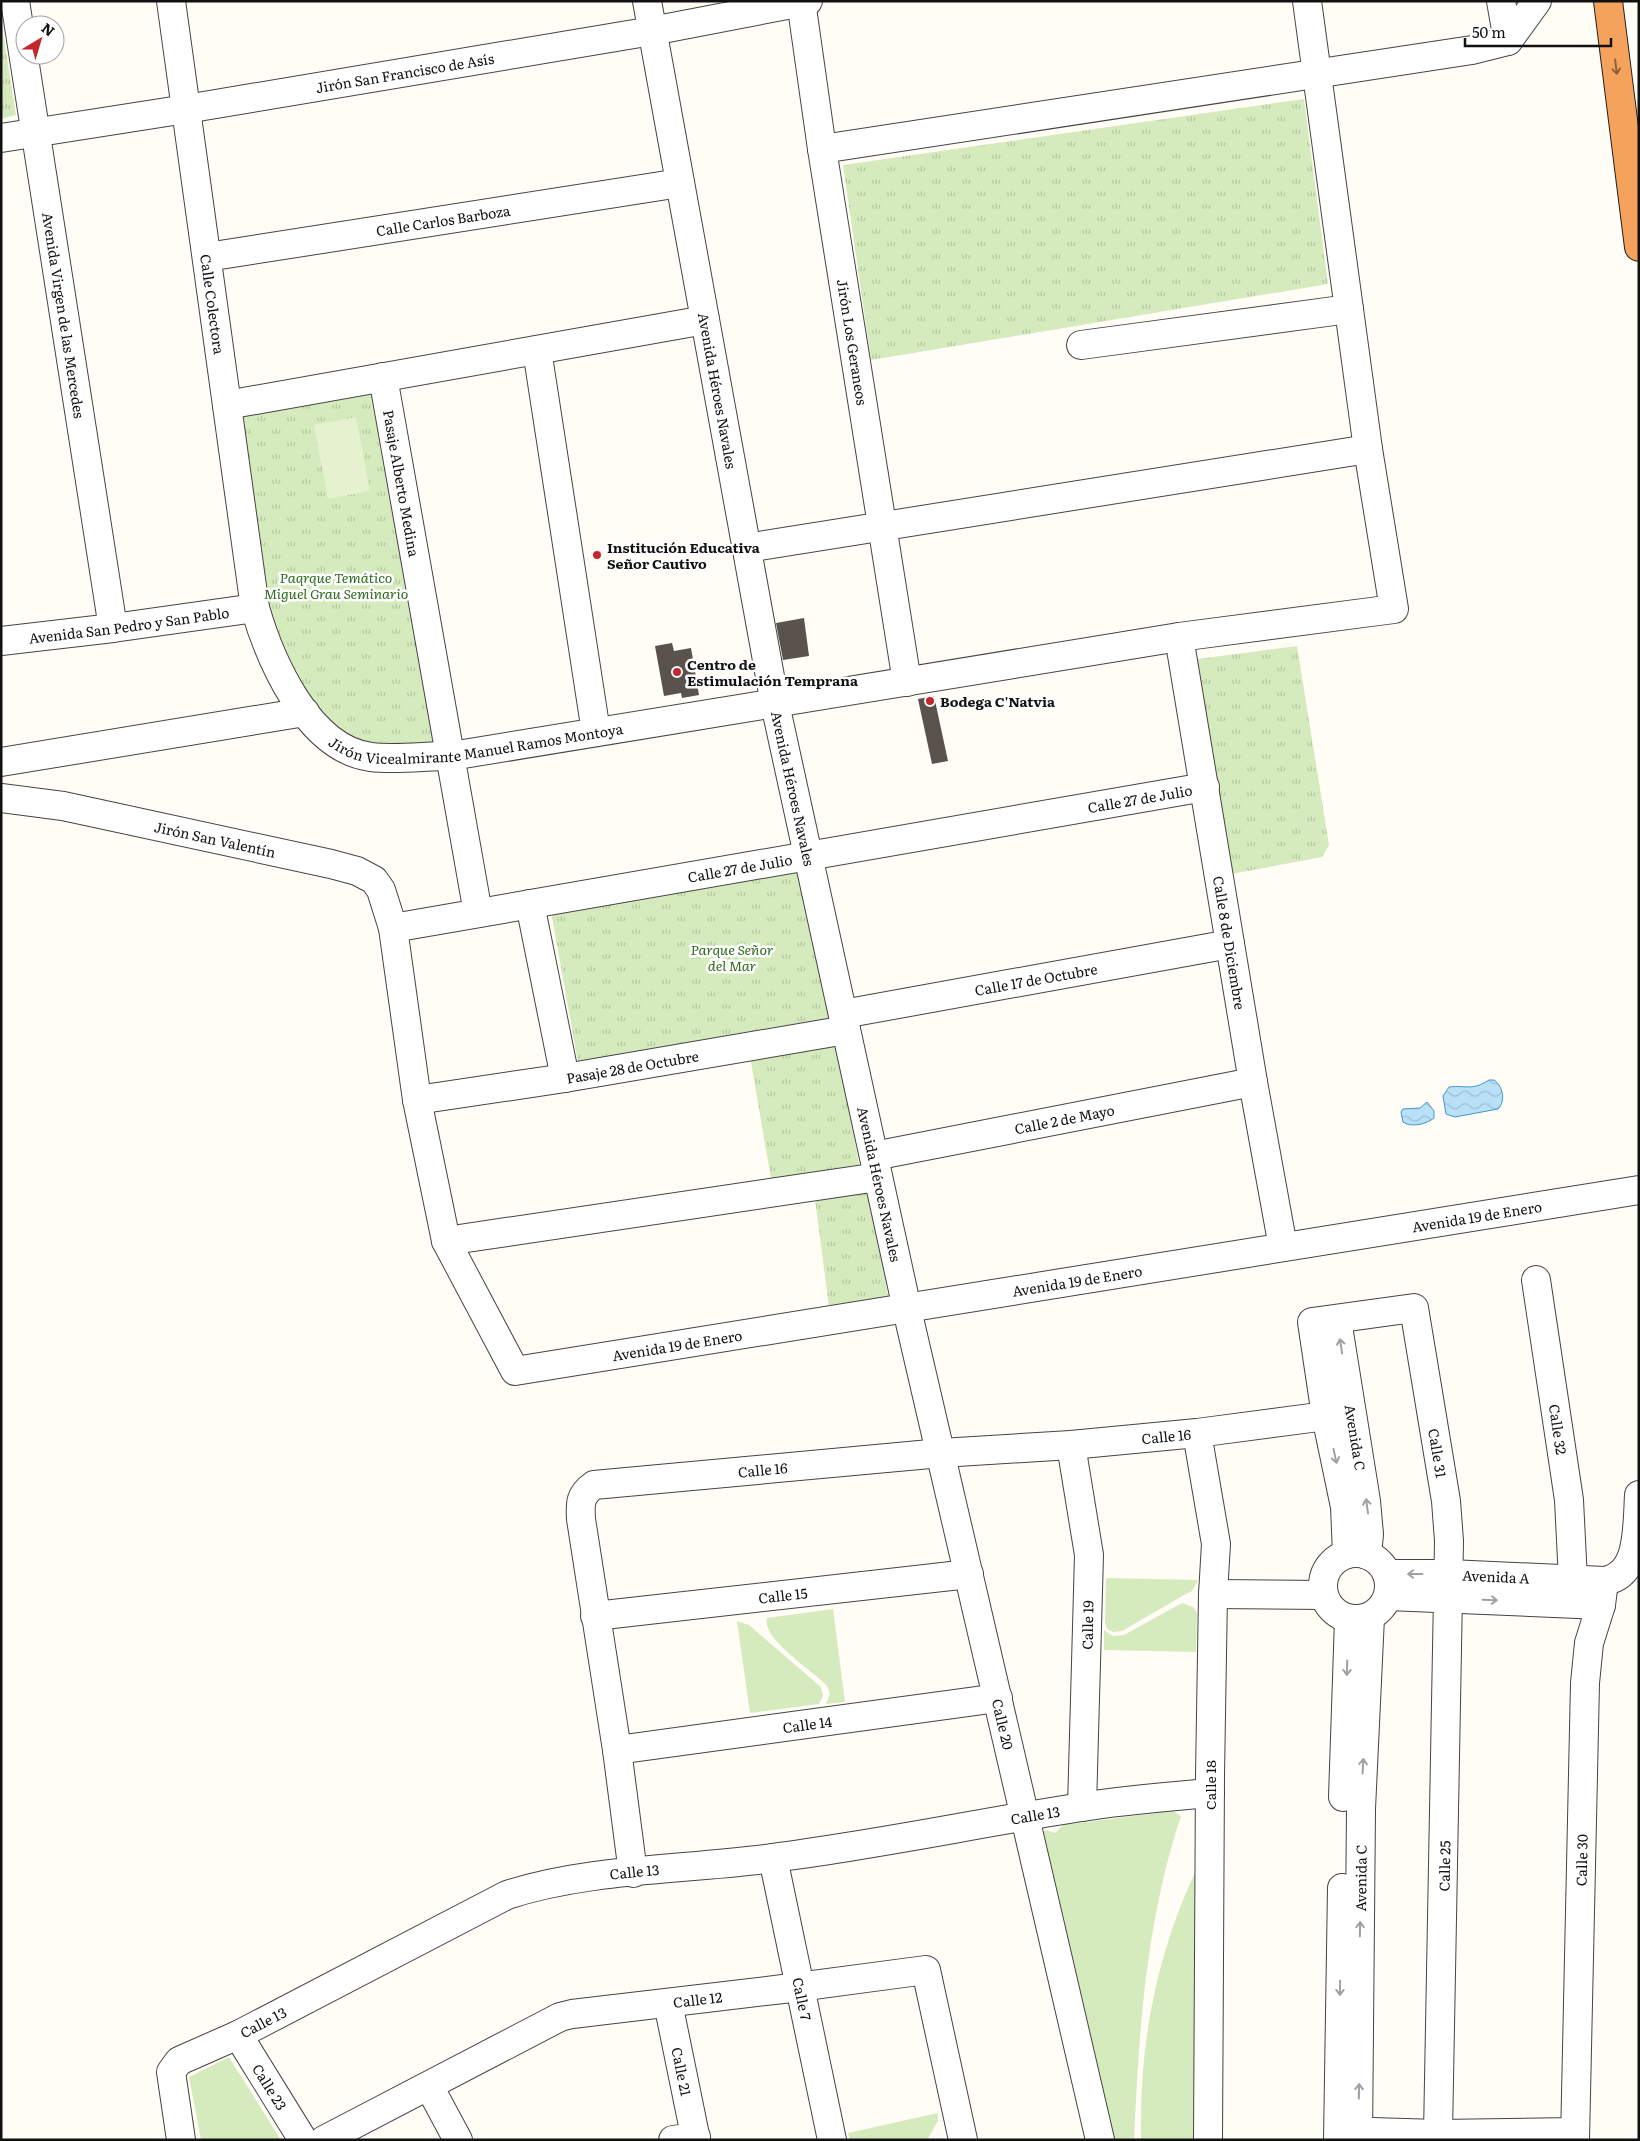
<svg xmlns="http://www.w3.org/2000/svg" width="1640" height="2141" font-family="Literata,serif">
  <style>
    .grass { fill: #d5ebbd }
    .park { fill: url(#park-tufts) }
    .pitch { fill: #e6f2cf }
    .water { fill: url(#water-waves); stroke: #3f96cf }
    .building { fill: #5a524d }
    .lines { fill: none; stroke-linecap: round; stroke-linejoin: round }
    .minor-casing { stroke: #444; stroke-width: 30 }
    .highway-casing { stroke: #222; stroke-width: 30 }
    .minor { stroke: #fff; stroke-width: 28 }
    .highway { stroke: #f5a25d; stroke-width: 28 }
    .oneway { stroke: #8e613b }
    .oneway2 { stroke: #a0a0a0 }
    .poi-dot { fill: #c4262e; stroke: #fff; stroke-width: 2 }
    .labels { text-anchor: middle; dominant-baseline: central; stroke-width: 5; stroke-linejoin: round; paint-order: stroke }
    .street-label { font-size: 14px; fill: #111; stroke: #fff }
    .poi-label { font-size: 14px; font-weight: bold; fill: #111; stroke: #fff; text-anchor: start }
    .park-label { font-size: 14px; font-style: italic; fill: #2f6b1f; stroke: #fff }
  </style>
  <defs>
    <pattern id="park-tufts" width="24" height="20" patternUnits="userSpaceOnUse" patternTransform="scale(1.25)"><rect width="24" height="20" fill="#d5ebbd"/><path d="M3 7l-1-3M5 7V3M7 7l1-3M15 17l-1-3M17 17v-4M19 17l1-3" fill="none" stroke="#b6c8a1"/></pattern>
    <pattern id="water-waves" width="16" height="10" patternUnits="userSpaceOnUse" patternTransform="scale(1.25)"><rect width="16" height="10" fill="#b9e0f7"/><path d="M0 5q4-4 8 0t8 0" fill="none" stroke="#9ebfd3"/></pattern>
  </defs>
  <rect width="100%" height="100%" fill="#fffdf5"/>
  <g class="grass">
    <polygon points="1106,1578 1198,1580 1192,1591 1184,1595 1122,1631 1113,1632 1107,1629 1105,1623"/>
    <polygon points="1182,1603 1193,1607 1197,1613 1196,1652 1104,1650 1104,1630 1113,1636 1124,1635"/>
    <path d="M833,1609L845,1702L826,1704L830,1694L827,1686C814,1671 761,1639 767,1618Z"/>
    <polygon points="737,1621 749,1625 821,1687 823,1696 819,1704 750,1713"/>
    <path d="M1173,1811L1181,1816C1146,1921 1139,2031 1134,2140H1108L1041,1833L1046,1830L1055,1833L1063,1825Z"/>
    <path d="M1197,1868L1196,2140H1141C1139,2043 1156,1955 1197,1868Z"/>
    <polygon points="229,2057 281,2140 201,2140 189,2077"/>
    <polygon points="938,2113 938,2121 927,2140 850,2140 848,2133"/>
  </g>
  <g class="park">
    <polygon points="1,20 16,115 1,119"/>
    <polygon points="1304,99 1328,284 871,360 843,165"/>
    <polygon points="376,389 435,742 426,747 377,749 359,743 324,715 289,669 270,622 239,411"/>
    <polygon points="1297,646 1329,845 1322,857 1226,875 1190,660"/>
    <polygon points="810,866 838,1016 578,1062 551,912"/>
    <polygon points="838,1041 859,1165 771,1179 750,1056"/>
    <polygon points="870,1193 889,1302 831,1322 815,1199"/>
  </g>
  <polygon class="pitch" points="356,417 370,491 328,499 314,425"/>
  <g class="water">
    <path d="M1489,1080H1494C1503,1086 1506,1101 1498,1109L1455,1117L1446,1114L1443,1096L1449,1087C1467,1085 1472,1091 1489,1080Z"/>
    <path d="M1427,1102L1434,1111V1118C1427,1124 1411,1128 1403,1122L1401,1112L1403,1109L1420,1108Z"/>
  </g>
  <g class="building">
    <polygon points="804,618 809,656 783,660 776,623"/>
    <polygon points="672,643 674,651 691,648 699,695 682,698 681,693 664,696 655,646"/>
    <polygon points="934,696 948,761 932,764 918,699"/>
  </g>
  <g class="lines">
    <g class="minor-casing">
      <g id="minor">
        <path id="s1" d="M15,1L113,628"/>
        <path id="s2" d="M171,1L255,608C270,660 308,749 371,757C394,760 426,756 451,756L1179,637L1394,609L1368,449L1307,1"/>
        <path id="s3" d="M647,1L775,704L911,1327L1100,2140"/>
        <path id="s4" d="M801,1L822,149L907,682"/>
        <polyline points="1501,1 1508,41"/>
        <path id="s5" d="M1,138L186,109L652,31L808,1"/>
        <polyline points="822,149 1472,50 1508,41 1537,1"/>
        <path id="s6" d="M207,257L680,183"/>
        <polyline points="1081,345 1349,309"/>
        <polyline points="537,350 596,732"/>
        <path id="s7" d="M383,377L478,913"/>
        <polyline points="227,405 705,320"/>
        <polyline points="746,548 1368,449"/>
        <path id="s8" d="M1179,637L1253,1082L1283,1247"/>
        <path id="s9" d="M1,641L113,628L255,608"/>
        <polyline points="1,762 305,712"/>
        <path id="s10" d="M1,798L63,806L331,864L357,871L374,880L381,890L393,928L417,1100L446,1241L515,1371L1639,1190"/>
        <polyline points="530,904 565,1078"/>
        <path id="s11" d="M393,928L1205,787"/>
        <path id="s12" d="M843,1014L1230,944"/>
        <path id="s13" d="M417,1100L565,1078L846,1030"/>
        <path id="s14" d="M874,1156L1253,1082"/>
        <polyline points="446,1241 878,1177"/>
        <path id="s15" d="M1536,1280L1569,1500L1573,1580"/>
        <path id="s16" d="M1337,1320L1366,1501L1369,1534L1367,1555"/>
        <polyline points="1197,1433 1216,1544 1213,1594 1210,1775 1208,2140"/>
        <polyline points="1071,1445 1089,1555 1082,1807"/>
        <circle cx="1356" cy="1586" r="33"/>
        <path id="s17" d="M1347,1554L1345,1507L1326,1416L1312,1322L1414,1308L1446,1501L1449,1541L1438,2134"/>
        <path id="s18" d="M1387,1574H1449L1604,1581C1640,1576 1637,1528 1639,1495"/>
        <polyline points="1213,1594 1324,1595"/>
        <polyline points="1388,1596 1601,1605"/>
        <path id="s19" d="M595,1616L969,1574"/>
        <path id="s20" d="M617,1750L998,1698"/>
        <polyline points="1343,1797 1349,1619"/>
        <path id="s21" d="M773,1858L832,2140"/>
        <path id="s22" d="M633,1873L617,1750L581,1519C580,1503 580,1495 594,1485L941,1453L1071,1445L1197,1433L1326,1416"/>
        <path id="s23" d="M668,2003L696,2140"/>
        <path id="s24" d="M238,2035L303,2140"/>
        <polyline points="429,2086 458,2140"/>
        <polyline points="1339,2131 1438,2134 1575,2132"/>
        <path id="s25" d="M181,2140L171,2072L179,2061L238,2035L507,1895C589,1868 686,1870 772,1858C876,1845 978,1823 1082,1807C1124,1800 1167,1797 1210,1793"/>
        <path id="s26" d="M324,2140L560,2017L572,2014L783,1989L926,1970L963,2140"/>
        <polyline points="673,2140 696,2137"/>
        <polyline points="1338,2140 1342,1888"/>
        <path id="s27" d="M1358,2140L1361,1809L1370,1617"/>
        <path id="s28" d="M1575,2140L1585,1683L1589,1643L1601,1605L1604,1581"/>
      </g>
    </g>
    <g class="highway-casing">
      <polyline id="highway" points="1608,1 1639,247"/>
    </g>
    <use href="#minor" class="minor"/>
    <use href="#highway" class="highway"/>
  </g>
  <defs><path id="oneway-shaft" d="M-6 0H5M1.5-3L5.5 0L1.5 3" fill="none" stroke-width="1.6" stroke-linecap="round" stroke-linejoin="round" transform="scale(1.25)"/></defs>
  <use class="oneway" href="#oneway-shaft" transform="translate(1616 67) rotate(83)"/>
  <g class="oneway2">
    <use href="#oneway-shaft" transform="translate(1341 1346) rotate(-99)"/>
    <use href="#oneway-shaft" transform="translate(1335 1456) rotate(78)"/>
    <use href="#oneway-shaft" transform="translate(1367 1506) rotate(-98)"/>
    <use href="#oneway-shaft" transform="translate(1415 1574) rotate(-180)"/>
    <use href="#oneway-shaft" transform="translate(1490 1600) rotate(2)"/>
    <use href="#oneway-shaft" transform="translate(1347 1668) rotate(92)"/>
    <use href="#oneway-shaft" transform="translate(1363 1766) rotate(-87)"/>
    <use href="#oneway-shaft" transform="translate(1360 1929) rotate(-89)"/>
    <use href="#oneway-shaft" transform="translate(1340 1988) rotate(91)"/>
    <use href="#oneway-shaft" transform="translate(1359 2091) rotate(-89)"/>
  </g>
  <g class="poi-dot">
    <circle cx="597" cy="555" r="5"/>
    <circle cx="677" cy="672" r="5"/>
    <circle cx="930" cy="701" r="5"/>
  </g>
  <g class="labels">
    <g class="street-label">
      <text stroke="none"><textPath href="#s5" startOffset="409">Jirón San Francisco de Asís</textPath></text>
      <text stroke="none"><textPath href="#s6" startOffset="239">Calle Carlos Barboza</textPath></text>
      <text stroke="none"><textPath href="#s2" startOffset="306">Calle Colectora</textPath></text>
      <text stroke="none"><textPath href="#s1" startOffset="318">Avenida Virgen de las Mercedes</textPath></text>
      <text stroke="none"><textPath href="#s4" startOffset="345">Jirón Los Geraneos</textPath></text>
      <text stroke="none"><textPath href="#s3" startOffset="396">Avenida Héroes Navales</textPath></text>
      <text stroke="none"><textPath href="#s7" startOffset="108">Pasaje Alberto Medina</textPath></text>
      <text stroke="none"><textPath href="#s9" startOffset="129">Avenida San Pedro y San Pablo</textPath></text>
      <text stroke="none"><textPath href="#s2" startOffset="916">Jirón Vicealmirante Manuel Ramos Montoya</textPath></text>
      <text stroke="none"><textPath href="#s3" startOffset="801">Avenida Héroes Navales</textPath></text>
      <text stroke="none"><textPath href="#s11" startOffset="758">Calle 27 de Julio</textPath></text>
      <text stroke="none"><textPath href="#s10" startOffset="218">Jirón San Valentín</textPath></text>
      <text stroke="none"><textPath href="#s11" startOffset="352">Calle 27 de Julio</textPath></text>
      <text stroke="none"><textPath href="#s8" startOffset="310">Calle 8 de Diciembre</textPath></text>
      <text stroke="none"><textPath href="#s12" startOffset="196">Calle 17 de Octubre</textPath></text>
      <text stroke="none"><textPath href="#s13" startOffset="218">Pasaje 28 de Octubre</textPath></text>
      <text stroke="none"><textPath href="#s14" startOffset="194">Calle 2 de Mayo</textPath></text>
      <text stroke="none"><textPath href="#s3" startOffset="1206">Avenida Héroes Navales</textPath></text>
      <text stroke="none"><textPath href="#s10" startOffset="1874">Avenida 19 de Enero</textPath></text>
      <text stroke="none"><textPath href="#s10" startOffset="1469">Avenida 19 de Enero</textPath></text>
      <text stroke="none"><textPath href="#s10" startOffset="1064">Avenida 19 de Enero</textPath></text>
      <text stroke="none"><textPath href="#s15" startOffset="151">Calle 32</textPath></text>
      <text stroke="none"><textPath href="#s22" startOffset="971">Calle 16</textPath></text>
      <text stroke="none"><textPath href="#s16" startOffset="119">Avenida C</textPath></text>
      <text stroke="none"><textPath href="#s17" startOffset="485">Calle 31</textPath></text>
      <text stroke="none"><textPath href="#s22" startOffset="566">Calle 16</textPath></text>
      <text stroke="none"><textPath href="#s18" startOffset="109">Avenida A</textPath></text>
      <text stroke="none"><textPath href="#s19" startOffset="189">Calle 15</textPath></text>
      <text transform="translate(1087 1625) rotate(-89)">Calle 19</text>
      <text stroke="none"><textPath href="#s20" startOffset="192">Calle 14</textPath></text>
      <text stroke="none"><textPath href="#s3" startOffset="1760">Calle 20</textPath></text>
      <text transform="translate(1210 1785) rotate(-90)">Calle 18</text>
      <text stroke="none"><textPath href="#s25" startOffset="985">Calle 13</textPath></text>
      <text stroke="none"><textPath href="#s28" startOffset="280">Calle 30</textPath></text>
      <text transform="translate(1444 1866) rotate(-89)">Calle 25</text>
      <text stroke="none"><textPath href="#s25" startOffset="580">Calle 13</textPath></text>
      <text stroke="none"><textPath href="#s27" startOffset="262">Avenida C</textPath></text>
      <text stroke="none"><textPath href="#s21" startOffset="144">Calle 7</textPath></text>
      <text stroke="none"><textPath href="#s26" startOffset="405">Calle 12</textPath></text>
      <text stroke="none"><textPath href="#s25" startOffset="175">Calle 13</textPath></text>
      <text stroke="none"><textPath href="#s23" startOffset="70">Calle 21</textPath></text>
      <text stroke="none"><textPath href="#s24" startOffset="61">Calle 23</textPath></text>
    </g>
    <g class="poi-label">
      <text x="607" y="547">Institución Educativa<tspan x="607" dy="16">Señor Cautivo</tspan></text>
      <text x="687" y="664">Centro de<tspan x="687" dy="16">Estimulación Temprana</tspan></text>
      <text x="940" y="701">Bodega C'Natvia</text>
    </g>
    <g class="park-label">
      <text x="336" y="577">Paqrque Temático<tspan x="336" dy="16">Miguel Grau Seminario</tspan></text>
      <text x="732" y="949">Parque Señor<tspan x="732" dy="16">del Mar</tspan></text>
    </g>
  </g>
  <rect width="1640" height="2141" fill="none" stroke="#111111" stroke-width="5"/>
  <g transform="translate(40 40) rotate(38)"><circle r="24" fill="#ffffff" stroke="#a0a0a0"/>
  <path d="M0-4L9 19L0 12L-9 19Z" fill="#c4262e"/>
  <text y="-8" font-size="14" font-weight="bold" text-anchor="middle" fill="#111111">N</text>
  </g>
  <path d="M1465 38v8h146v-8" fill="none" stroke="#111111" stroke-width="2.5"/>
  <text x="1472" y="38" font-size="15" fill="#111111" stroke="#ffffff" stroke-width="4" paint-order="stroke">50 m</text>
</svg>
